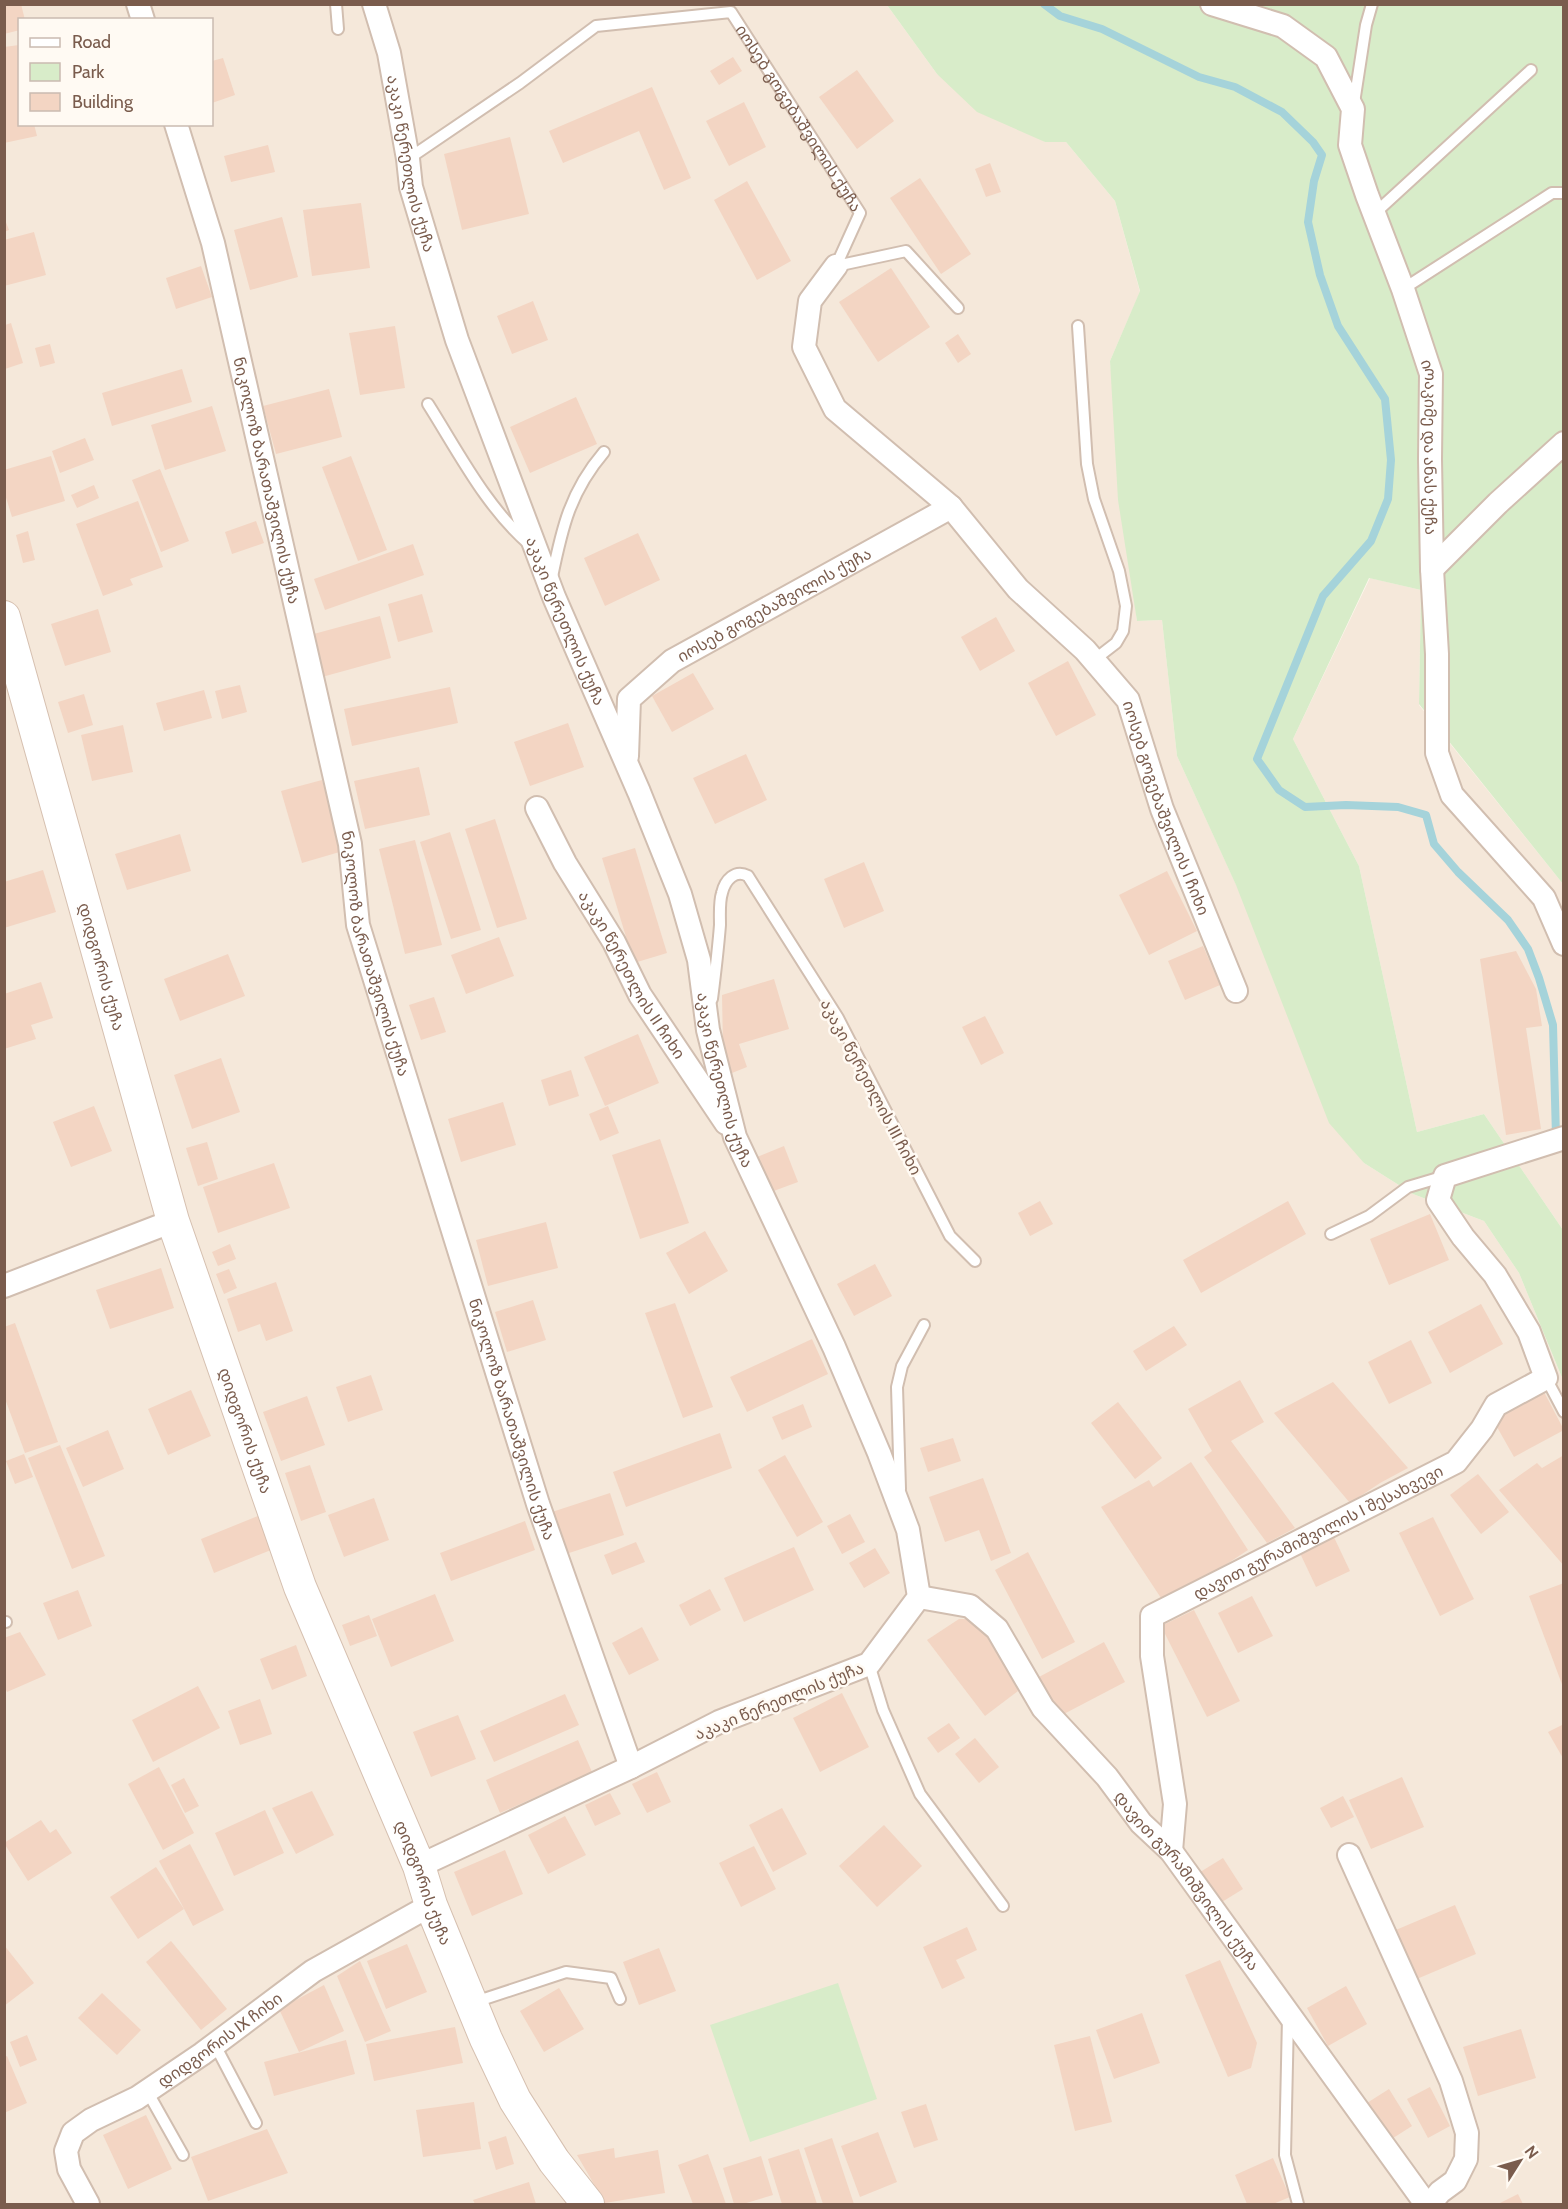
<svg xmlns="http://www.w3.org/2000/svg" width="1568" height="2209" font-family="Cabin,'Noto Sans Georgian',sans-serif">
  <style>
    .residential { fill: #f5e8da; fill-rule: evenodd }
    .green { fill: #d8ecc9 }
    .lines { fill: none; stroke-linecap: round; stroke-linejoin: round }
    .stream { stroke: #a5d3da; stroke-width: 8 }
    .building { fill: #f3d5c3 }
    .lane-casing { stroke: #d1beb0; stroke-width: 14 }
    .street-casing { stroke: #d1beb0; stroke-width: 26 }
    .secondary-casing { stroke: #d6c0b0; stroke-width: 34 }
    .lane { stroke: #fff; stroke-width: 10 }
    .street { stroke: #fff; stroke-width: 22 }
    .secondary { stroke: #fff; stroke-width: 32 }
    .labels { text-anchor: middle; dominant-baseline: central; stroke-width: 5; stroke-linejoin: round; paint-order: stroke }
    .street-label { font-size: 16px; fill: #7a5c4d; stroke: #fffaf3 }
  </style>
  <rect width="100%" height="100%" fill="#fdf6ec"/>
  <g class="residential">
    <path d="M5,5H887L937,74L1045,142H1066L1115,201L1140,292L1110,361L1131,571L1137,621L1162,620L1177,756L1364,1163L1413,1194L1484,1221L1519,1273L1563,1380V2204H5ZM20,20H212V124H20Z"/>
    <polygon points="1370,578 1421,590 1419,705 1563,884 1563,1230 1484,1114 1417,1132 1359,866 1293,739"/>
  </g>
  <g class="green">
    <polygon points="887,5 1563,5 1563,884 1419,704 1421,590 1369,578 1293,739 1359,866 1417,1132 1484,1114 1563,1230 1563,1380 1519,1273 1484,1221 1413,1194 1364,1163 1329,1123 1236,885 1177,756 1162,620 1137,621 1118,500 1110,361 1140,291 1115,201 1066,142 1045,142 977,112 937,74"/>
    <polygon points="838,1983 877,2099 750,2142 710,2025"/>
  </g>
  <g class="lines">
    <polyline class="stream" points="1044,4 1060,16 1102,29 1199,77 1235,87 1282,112 1313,142 1322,155 1314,181 1308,222 1320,275 1338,326 1385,399 1391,460 1388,499 1371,541 1323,596 1257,759 1279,790 1305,807 1346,805 1398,807 1426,815 1434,844 1458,872 1508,920 1528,949 1539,978 1553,1025 1556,1137"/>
  </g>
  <g class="building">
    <polygon points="4,4 21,4 25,20 20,20 20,30 4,34"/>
    <polygon points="19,45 20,124 34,124 37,136 4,143 4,47"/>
    <polygon points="733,57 742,71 719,85 710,71"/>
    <polygon points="223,58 235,95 212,103 212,61"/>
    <polygon points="857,70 894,121 857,149 819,97"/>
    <polygon points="652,87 691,178 664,190 639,131 563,163 549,131"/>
    <polygon points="744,102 766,147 729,166 706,121"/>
    <polygon points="510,137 529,214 462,230 444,154"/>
    <polygon points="268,145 275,172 231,182 224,156"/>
    <polygon points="990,163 1001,192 986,197 975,169"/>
    <polygon points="920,178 971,254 941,274 890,198"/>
    <polygon points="747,181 791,261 757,280 714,200"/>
    <polygon points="361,203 370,268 312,276 303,210"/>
    <polygon points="4,217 9,230 4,232"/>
    <polygon points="282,217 298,277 250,290 234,230"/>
    <polygon points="34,232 46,275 4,286 4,240"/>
    <polygon points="201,266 212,297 176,309 166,278"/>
    <polygon points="891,268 930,327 878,362 839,302"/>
    <polygon points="533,301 548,340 512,354 497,316"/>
    <polygon points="11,323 23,363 5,369 5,325"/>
    <polygon points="395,326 405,388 360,395 349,333"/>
    <polygon points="958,334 971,354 958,363 945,343"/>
    <polygon points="50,344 55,363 40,367 35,348"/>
    <polygon points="182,369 192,402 112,426 102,393"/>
    <polygon points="329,389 342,437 276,454 263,406"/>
    <polygon points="576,397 597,444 530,473 510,427"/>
    <polygon points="212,406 226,451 165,470 151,425"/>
    <polygon points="85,438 94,460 60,473 52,451"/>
    <polygon points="51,456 65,501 12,517 4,491 4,470"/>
    <polygon points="351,456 387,550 358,561 322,467"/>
    <polygon points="160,469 189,541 161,552 132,480"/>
    <polygon points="94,485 99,498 77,508 71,495"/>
    <polygon points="138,501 163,567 130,579 133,585 103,596 76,524"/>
    <polygon points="256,521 264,543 232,554 225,532"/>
    <polygon points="28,531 35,560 23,563 16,535"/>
    <polygon points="638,533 660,580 605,606 584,558"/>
    <polygon points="413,544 424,575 325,610 314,579"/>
    <polygon points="422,594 433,632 398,642 388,604"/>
    <polygon points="98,609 111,652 65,666 51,624"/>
    <polygon points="380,616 391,658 322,677 310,635"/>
    <polygon points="996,617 1015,651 980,671 961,637"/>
    <polygon points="1068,661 1096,715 1056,736 1028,683"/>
    <polygon points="693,673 714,709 672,732 652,696"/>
    <polygon points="240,685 247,712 222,719 215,691"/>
    <polygon points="450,687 458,723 352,746 344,709"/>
    <polygon points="204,690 212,718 164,731 156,703"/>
    <polygon points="84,694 93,725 68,733 58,702"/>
    <polygon points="568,723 584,767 530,786 514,742"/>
    <polygon points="123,725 133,772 92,781 81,735"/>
    <polygon points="746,754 767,800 715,824 693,778"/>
    <polygon points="419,767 430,815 365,829 354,781"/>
    <polygon points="322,780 343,851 302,863 281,791"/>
    <polygon points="495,819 527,919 497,928 465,829"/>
    <polygon points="450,832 481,930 451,939 420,842"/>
    <polygon points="180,834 191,871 127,890 115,854"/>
    <polygon points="415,840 442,945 405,954 379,849"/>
    <polygon points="635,848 667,953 634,963 602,858"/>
    <polygon points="864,862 884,911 844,928 824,879"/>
    <polygon points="43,870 56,912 4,928 4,882"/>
    <polygon points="1167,871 1197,931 1149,955 1119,895"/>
    <polygon points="499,937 514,976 466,994 451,955"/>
    <polygon points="1203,946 1220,985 1185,1000 1168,961"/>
    <polygon points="1516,951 1536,989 1542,1026 1526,1028 1541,1129 1506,1135 1480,959"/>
    <polygon points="228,954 245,996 180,1021 164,979"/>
    <polygon points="774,979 789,1029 739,1044 747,1067 727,1075 723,1047 722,995"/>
    <polygon points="41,982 53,1018 31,1025 36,1039 4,1049 4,994"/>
    <polygon points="434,997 446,1032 421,1040 409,1005"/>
    <polygon points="985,1016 1004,1053 981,1065 962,1027"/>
    <polygon points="638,1034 659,1083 605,1106 584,1057"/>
    <polygon points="221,1058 240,1112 192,1129 174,1075"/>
    <polygon points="571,1070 579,1096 549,1106 541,1080"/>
    <polygon points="503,1102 516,1145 461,1162 448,1119"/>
    <polygon points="94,1106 112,1151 71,1167 53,1122"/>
    <polygon points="608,1106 619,1133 600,1141 589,1114"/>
    <polygon points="660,1139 689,1223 640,1239 612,1155"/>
    <polygon points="207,1142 218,1179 198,1186 186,1148"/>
    <polygon points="784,1146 798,1182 771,1192 757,1157"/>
    <polygon points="274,1163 290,1208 218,1233 203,1187"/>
    <polygon points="1040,1201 1053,1224 1030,1236 1018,1213"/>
    <polygon points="1288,1201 1306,1234 1201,1293 1183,1260"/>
    <polygon points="1430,1214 1449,1260 1389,1285 1370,1239"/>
    <polygon points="546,1222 558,1268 488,1286 476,1240"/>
    <polygon points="705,1231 728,1271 689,1294 666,1253"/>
    <polygon points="230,1244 236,1259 218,1266 212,1252"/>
    <polygon points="875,1264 892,1296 854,1316 837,1284"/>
    <polygon points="161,1268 174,1308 110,1329 96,1290"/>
    <polygon points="229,1269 237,1288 224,1294 216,1274"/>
    <polygon points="276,1282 293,1331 266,1341 260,1324 238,1332 227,1299"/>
    <polygon points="533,1300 546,1340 507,1352 495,1312"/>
    <polygon points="675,1303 713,1407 683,1418 645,1313"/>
    <polygon points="1481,1304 1503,1344 1450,1373 1428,1332"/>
    <polygon points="15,1323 58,1442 25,1453 4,1396 4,1327"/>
    <polygon points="1174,1326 1187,1345 1146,1371 1133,1351"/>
    <polygon points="812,1339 828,1374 747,1412 730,1377"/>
    <polygon points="1411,1340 1432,1383 1389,1404 1368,1362"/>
    <polygon points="371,1375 383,1410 348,1422 336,1387"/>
    <polygon points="1240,1380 1264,1422 1231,1441 1295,1528 1267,1543 1204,1457 1212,1451 1188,1409"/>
    <polygon points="1333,1382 1408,1468 1380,1483 1350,1503 1274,1413"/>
    <polygon points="191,1390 211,1436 168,1455 148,1409"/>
    <polygon points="1544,1392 1564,1430 1514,1457 1493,1420"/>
    <polygon points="307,1396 325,1445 281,1461 263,1412"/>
    <polygon points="1118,1402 1162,1458 1135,1479 1091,1423"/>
    <polygon points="803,1404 812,1427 782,1440 772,1417"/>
    <polygon points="108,1430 124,1469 83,1487 66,1448"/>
    <polygon points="720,1433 732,1468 626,1507 613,1472"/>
    <polygon points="953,1438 961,1461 928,1472 920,1448"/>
    <polygon points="60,1445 105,1556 72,1569 28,1458"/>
    <polygon points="24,1454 33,1477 15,1484 6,1461"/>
    <polygon points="785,1455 823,1522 797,1537 758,1470"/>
    <polygon points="1564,1455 1564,1566 1499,1490 1537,1463 1542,1468"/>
    <polygon points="1191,1462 1248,1550 1210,1575 1161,1598 1101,1507 1149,1480 1153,1487"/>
    <polygon points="310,1465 326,1512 301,1521 285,1473"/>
    <polygon points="1478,1474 1509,1512 1481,1534 1450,1495"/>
    <polygon points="983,1478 1011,1553 991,1561 979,1530 945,1542 929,1497"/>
    <polygon points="610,1493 624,1535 566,1554 552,1512"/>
    <polygon points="374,1498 389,1540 344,1557 328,1515"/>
    <polygon points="850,1514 865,1542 842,1554 827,1526"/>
    <polygon points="258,1516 271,1550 214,1573 201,1539"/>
    <polygon points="1433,1517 1474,1599 1440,1616 1399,1533"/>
    <polygon points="525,1521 535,1550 451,1581 440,1553"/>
    <polygon points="1332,1533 1350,1571 1316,1587 1298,1549"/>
    <polygon points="636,1542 645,1562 612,1575 604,1555"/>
    <polygon points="794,1547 814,1590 744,1622 724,1578"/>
    <polygon points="875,1548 890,1573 864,1588 849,1563"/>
    <polygon points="1028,1552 1075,1642 1042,1659 995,1570"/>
    <polygon points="1564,1583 1564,1687 1563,1687 1529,1596"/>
    <polygon points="710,1589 721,1610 690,1626 679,1605"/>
    <polygon points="78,1590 92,1626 58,1640 43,1603"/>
    <polygon points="435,1594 454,1641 391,1667 372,1619"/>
    <polygon points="1252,1596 1273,1636 1238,1653 1218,1613"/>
    <polygon points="1194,1610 1240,1701 1207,1717 1161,1626"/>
    <polygon points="369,1615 377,1636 350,1646 342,1625"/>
    <polygon points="959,1619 968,1619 988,1635 1005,1663 1018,1691 985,1716 927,1640"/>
    <polygon points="642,1627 659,1660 629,1675 612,1643"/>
    <polygon points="20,1632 46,1675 7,1692 4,1686 4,1638"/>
    <polygon points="1104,1642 1125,1682 1060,1716 1039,1677"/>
    <polygon points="296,1645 307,1676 272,1690 260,1659"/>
    <polygon points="198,1686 220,1728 153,1762 132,1720"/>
    <polygon points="842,1693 869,1747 820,1772 793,1718"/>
    <polygon points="565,1694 579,1725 494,1762 480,1731"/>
    <polygon points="260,1699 272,1734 240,1745 228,1711"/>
    <polygon points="458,1715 476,1759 431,1777 413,1732"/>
    <polygon points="949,1723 960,1738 938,1753 927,1738"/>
    <polygon points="1564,1724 1564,1760 1548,1732"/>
    <polygon points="975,1738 999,1767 979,1783 955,1754"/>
    <polygon points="578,1740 592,1772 500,1813 486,1780"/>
    <polygon points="159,1767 194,1833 163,1850 128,1784"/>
    <polygon points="657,1772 671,1802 647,1813 632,1784"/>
    <polygon points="1402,1777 1424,1827 1371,1849 1349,1800"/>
    <polygon points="184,1778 199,1806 185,1813 171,1785"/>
    <polygon points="312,1791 334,1835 296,1854 272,1808"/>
    <polygon points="610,1793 621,1814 595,1826 585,1805"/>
    <polygon points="1343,1796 1354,1817 1331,1828 1320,1808"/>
    <polygon points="782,1808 807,1854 773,1872 749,1825"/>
    <polygon points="265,1810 284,1853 234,1876 215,1833"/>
    <polygon points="565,1816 586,1855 548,1874 528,1835"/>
    <polygon points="41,1820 50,1833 56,1829 72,1853 28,1881 4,1843"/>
    <polygon points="884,1825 922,1866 877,1907 839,1866"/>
    <polygon points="190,1844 224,1910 193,1926 159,1861"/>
    <polygon points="754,1846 776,1889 741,1907 719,1863"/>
    <polygon points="505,1850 523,1894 472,1916 454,1872"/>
    <polygon points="1223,1858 1243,1889 1217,1905 1197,1874"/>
    <polygon points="156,1867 184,1909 138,1939 110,1897"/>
    <polygon points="1455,1905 1476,1954 1412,1981 1391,1932"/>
    <polygon points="967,1927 977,1950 956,1960 965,1978 942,1989 923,1947"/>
    <polygon points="171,1941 227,2009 201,2030 146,1962"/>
    <polygon points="407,1944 427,1992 386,2009 367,1961"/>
    <polygon points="4,1945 34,1983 4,2006"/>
    <polygon points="659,1948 676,1991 639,2005 623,1962"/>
    <polygon points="1220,1960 1257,2043 1251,2068 1228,2077 1185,1975"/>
    <polygon points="360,1961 391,2031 365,2042 337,1976"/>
    <polygon points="324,1985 344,2031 299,2052 279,2009"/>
    <polygon points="1346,1986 1367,2024 1328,2046 1307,2008"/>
    <polygon points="559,1988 584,2029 544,2052 520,2011"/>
    <polygon points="102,1993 141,2030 117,2055 78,2018"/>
    <polygon points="1142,2013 1160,2063 1114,2079 1096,2030"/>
    <polygon points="455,2027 463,2063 374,2081 366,2044"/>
    <polygon points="1521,2029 1536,2078 1478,2096 1463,2047"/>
    <polygon points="27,2035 37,2060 20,2067 10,2042"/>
    <polygon points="1090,2036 1112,2122 1075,2131 1054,2045"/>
    <polygon points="346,2040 355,2074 274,2096 264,2062"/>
    <polygon points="7,2056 27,2103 4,2113 4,2057"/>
    <polygon points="1430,2087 1450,2126 1428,2138 1407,2099"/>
    <polygon points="1389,2089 1412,2126 1390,2140 1367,2103"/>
    <polygon points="474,2102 481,2149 423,2157 416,2110"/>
    <polygon points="926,2104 938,2140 914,2148 901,2112"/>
    <polygon points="146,2115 172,2169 128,2189 103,2135"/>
    <polygon points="267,2129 288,2173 208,2201 191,2157"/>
    <polygon points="878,2132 897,2182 860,2197 841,2146"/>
    <polygon points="506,2136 514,2164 496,2170 488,2142"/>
    <polygon points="832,2138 854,2204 823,2204 804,2148"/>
    <polygon points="614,2148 615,2158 658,2150 665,2193 605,2203 577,2155"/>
    <polygon points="799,2149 817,2204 782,2204 768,2159"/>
    <polygon points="708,2154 726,2204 693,2204 678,2165"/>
    <polygon points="761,2156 773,2195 743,2204 734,2204 723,2168"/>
    <polygon points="1273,2158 1290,2197 1273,2204 1247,2204 1235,2175"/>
    <polygon points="529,2182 536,2204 475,2204 473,2200"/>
    <polygon points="1518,2194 1523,2204 1498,2204"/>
  </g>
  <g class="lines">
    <g class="lane-casing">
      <g id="lane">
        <polyline points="336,4 338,29"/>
        <polyline points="1354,103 1366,25 1372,4"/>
        <path id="s1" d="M408,159L520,83L596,26L731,12L860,213L836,266"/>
        <polyline points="1374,214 1531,70"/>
        <polyline points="836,266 906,251 958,308"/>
        <polyline points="1403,289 1552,193 1564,193"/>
        <polyline points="1078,326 1087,464 1094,499 1119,571 1126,606 1123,631 1116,643 1094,660"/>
        <path d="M428,404C459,453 486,507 530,545"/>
        <path d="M552,577C562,528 570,492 604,452"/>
        <path d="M712,999C715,975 718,950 720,925C720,915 719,902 722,893C725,880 735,869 748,876L838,1018L950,1236L975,1261"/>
        <polyline points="1331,1234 1369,1216 1408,1187 1445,1176"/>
        <polyline points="1546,1378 1564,1412"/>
        <polyline points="900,1489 897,1387 902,1366 924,1325"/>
        <polyline points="4,1622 6,1622"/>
        <polyline points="869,1664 883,1710 920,1794 1003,1906"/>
        <polyline points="475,2002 566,1972 611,1978 620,1999"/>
        <polyline points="1288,2018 1285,2155 1298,2204"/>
        <polyline points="215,2045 256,2123"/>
        <polyline points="147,2091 183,2155"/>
      </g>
    </g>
    <g class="street-casing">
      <g id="street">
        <polyline points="138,4 143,20"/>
        <path id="s2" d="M374,4L389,53L408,159L411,187L457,340L554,597L639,792L680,894L699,960L708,1030L735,1137L834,1347L879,1453L908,1530L919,1597L869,1664L719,1722L631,1767L419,1866"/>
        <path id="s3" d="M1212,4L1283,26L1326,57L1353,109L1350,145L1367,195L1403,289L1431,374L1430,459L1432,569L1437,654V753L1452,795L1544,898L1564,944"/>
        <path id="s4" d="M176,124L213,243L350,844L358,925L538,1504L631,1767"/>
        <path id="s5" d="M836,266L810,301L804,347L835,409L951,507L1018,589L1085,650L1128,700L1162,809L1236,991"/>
        <polyline points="1432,569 1498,503 1564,443"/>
        <path id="s6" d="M627,756L629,699L672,661L951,507"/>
        <path id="s7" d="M537,808L565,863L614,942L640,995L726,1123"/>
        <polyline points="4,1286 173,1221"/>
        <path id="s8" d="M919,1597L970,1606L997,1629L1043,1708L1107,1777L1141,1823L1171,1851L1426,2204"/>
        <path id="s9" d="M1171,1851L1175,1804L1152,1656V1616L1456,1462L1482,1429L1496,1405L1546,1378L1529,1332L1495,1275L1463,1237L1438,1200L1445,1176L1564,1138"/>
        <polyline points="1349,1855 1451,2081 1467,2133 1466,2159 1455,2181 1440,2192 1430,2204"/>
        <path id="s10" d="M88,2204L69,2169L66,2151L73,2133L91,2120L137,2098L202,2054L313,1971L431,1905"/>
      </g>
    </g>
    <g class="secondary-casing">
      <g id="secondary">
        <path id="s11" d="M4,617L173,1221L300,1587L419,1866L431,1905L486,2039L515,2100L554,2161L588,2204"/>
      </g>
    </g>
    <use href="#lane" class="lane"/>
    <use href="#street" class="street"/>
    <use href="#secondary" class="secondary"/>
  </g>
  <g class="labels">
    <g class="street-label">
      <text stroke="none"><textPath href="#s1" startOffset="492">იოსებ გოგებაშვილის ქუჩა</textPath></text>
      <text stroke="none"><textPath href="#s2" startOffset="164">აკაკი წერეთლის ქუჩა</textPath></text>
      <text stroke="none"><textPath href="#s3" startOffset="538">იოაკიმე და ანას ქუჩა</textPath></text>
      <text stroke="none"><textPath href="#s4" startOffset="368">ნიკოლოზ ბარათაშვილის ქუჩა</textPath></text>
      <text stroke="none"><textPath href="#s6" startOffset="231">იოსებ გოგებაშვილის ქუჩა</textPath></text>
      <text stroke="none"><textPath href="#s2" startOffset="648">აკაკი წერეთლის ქუჩა</textPath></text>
      <text stroke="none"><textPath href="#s5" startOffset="688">იოსებ გოგებაშვილის I ჩიხი</textPath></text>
      <text stroke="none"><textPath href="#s4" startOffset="854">ნიკოლოზ ბარათაშვილის ქუჩა</textPath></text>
      <text stroke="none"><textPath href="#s11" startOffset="363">დიდგორის ქუჩა</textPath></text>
      <text stroke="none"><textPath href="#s7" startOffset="192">აკაკი წერეთლის II ჩიხი</textPath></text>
      <text stroke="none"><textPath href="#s2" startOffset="1136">აკაკი წერეთლის ქუჩა</textPath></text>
      <text transform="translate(871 1087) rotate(62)">აკაკი წერეთლის III ჩიხი</text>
      <text stroke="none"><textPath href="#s4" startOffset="1340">ნიკოლოზ ბარათაშვილის ქუჩა</textPath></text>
      <text stroke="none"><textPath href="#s11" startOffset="849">დიდგორის ქუჩა</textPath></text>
      <text stroke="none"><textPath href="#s9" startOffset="423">დავით გურამიშვილის I შესახვევი</textPath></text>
      <text transform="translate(779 1701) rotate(-22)">აკაკი წერეთლის ქუჩა</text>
      <text stroke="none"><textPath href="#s8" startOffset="404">დავით გურამიშვილის ქუჩა</textPath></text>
      <text stroke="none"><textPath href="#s11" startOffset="1335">დიდგორის ქუჩა</textPath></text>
      <text stroke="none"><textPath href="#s10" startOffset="252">დიდგორის IX ჩიხი</textPath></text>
    </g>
  </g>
  <rect width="1568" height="2209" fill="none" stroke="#7a5c4d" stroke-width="12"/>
  <rect x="18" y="18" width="195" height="108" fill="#fffaf3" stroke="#cabbb1" stroke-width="1.5"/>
  <rect x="30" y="38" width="30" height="9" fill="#ffffff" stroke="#cabbb1" stroke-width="1.5"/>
  <text x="72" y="48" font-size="18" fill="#7a5c4d">Road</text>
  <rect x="30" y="63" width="30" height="18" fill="#d8ecc9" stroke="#cabbb1" stroke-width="1.5"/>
  <text x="72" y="78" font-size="18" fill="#7a5c4d">Park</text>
  <rect x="30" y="93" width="30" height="18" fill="#f3d5c3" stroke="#cabbb1" stroke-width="1.5"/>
  <text x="72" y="108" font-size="18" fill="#7a5c4d">Building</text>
  <g transform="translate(1520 2161) rotate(53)" stroke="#fffaf3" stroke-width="4.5" paint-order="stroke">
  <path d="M0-4.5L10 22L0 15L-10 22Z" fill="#7a5c4d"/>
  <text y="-9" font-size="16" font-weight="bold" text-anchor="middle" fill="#7a5c4d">N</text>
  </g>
</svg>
